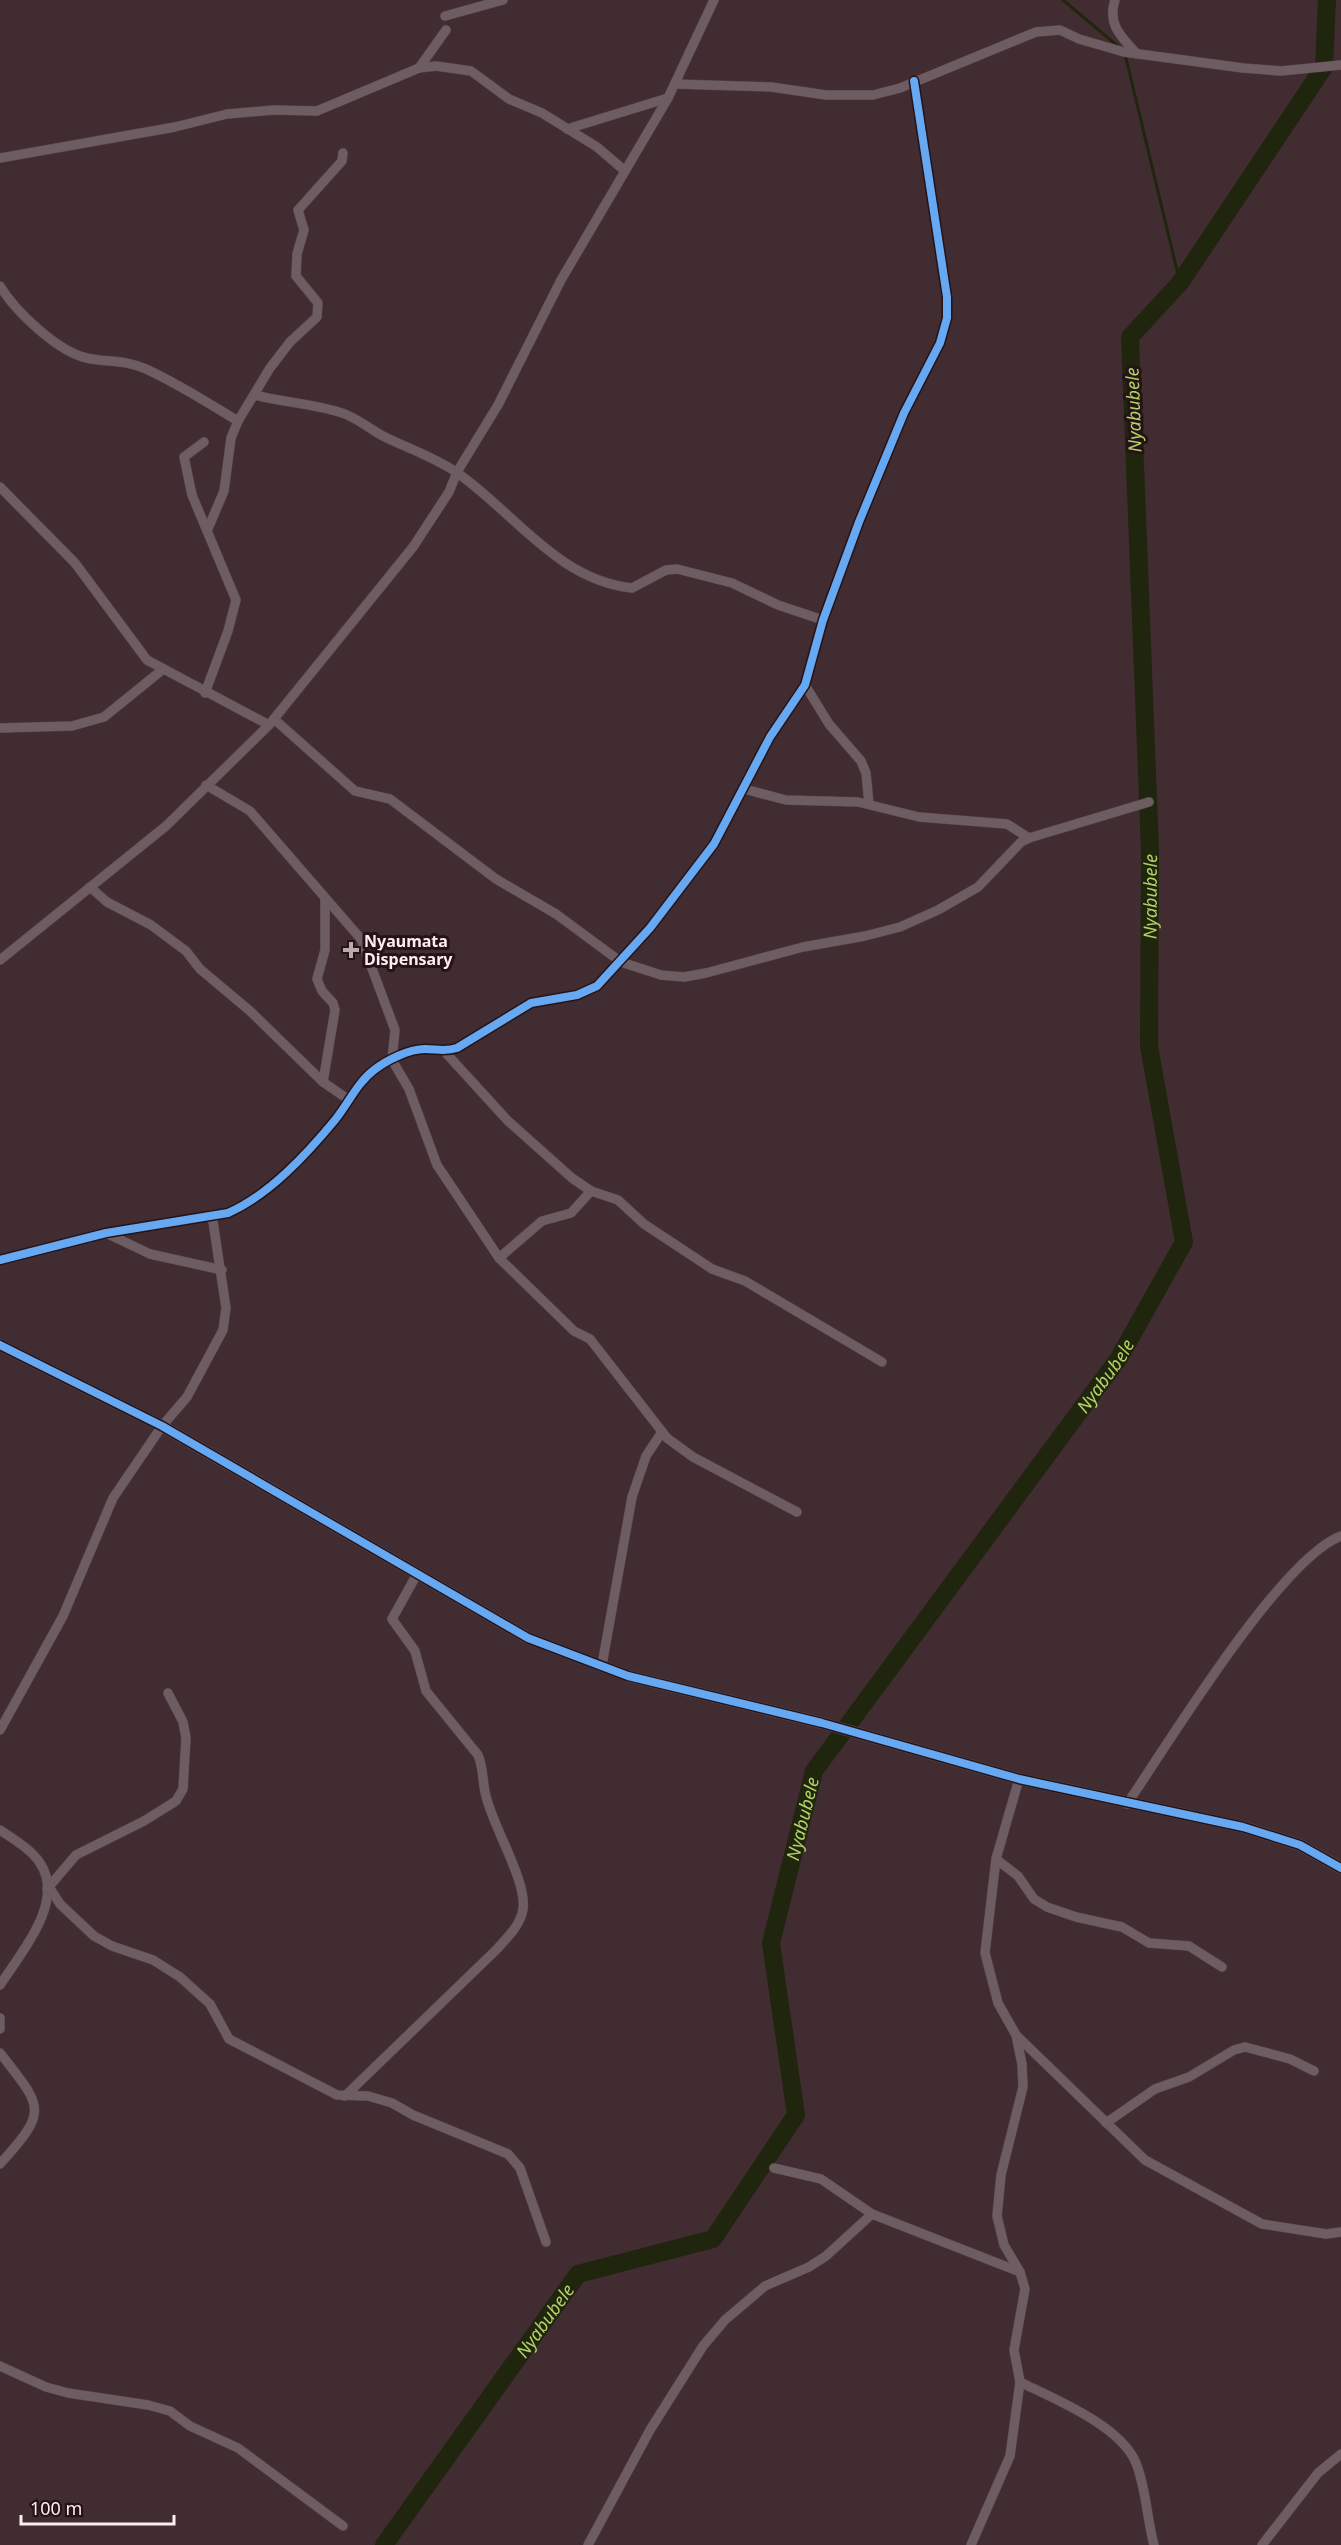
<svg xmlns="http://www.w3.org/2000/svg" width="1341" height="2545" font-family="'Noto Sans',sans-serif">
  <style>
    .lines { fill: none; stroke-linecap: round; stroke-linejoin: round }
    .stream { stroke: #20250e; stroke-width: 3 }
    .river { stroke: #20250e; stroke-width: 18 }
    .minor-casing { stroke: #59494e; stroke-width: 10 }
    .tertiary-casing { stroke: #59494e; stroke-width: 12 }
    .minor { stroke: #6d5c61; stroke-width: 9 }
    .tertiary { stroke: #6d5c61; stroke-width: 10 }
    .cycleway-casing { stroke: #251318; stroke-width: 11 }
    .cycleway { stroke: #66a8f1; stroke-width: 8 }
    .poi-dot { fill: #bba9ae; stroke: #251318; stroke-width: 2 }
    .labels { text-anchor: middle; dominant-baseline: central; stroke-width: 6; stroke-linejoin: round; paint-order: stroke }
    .poi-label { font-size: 16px; font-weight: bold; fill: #fdecf0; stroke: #251318; text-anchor: start }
    .water-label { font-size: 18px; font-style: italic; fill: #b3d264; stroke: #251318 }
  </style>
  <rect width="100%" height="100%" fill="#412c32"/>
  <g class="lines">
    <g class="stream">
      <polyline points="1063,0 1119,47"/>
      <polyline points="1125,54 1180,283"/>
    </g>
    <path class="river" id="s1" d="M384,2545L578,2274L713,2239L796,2115L771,1943L814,1771L1119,1358L1184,1242L1149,1046L1150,850L1130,337L1180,283L1324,67L1327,0"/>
    <g class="minor-casing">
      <g id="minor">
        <path d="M1115,0C1107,24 1121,37 1137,54"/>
        <polyline points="445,16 503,0"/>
        <polyline points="419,68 446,30"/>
        <polyline points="675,84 771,87 826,95 873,95 900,88 1036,32 1060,30 1079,39 1124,52 1243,68 1281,71 1341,65"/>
        <polyline points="567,129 668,98"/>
        <polyline points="0,158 175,127 227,114 274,110 317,111 419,68 436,66 471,71 509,99 542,113 597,147 625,171"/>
        <path d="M0,286C15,311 58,352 87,358C110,363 123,359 146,369C177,383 208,403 238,421"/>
        <path d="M255,395C283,402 312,404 339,412C355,416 368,428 383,436C407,448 434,457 456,472C513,511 557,580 632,588L666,570L677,569L732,583L778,605L823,620"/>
        <polyline points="204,442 184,457 192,495 236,600 228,631 205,693"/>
        <polyline points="0,487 75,563 147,660 269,725"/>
        <polyline points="207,531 224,491 231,438 238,421 270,368 290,342 317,317 318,303 296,276 297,254 304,230 298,210 342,161 343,153"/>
        <polyline points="805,685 829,724 861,761 866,773 869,804"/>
        <polyline points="274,719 355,791 390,799 496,879 556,914 621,962 661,975 684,977 706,973 803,947 865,936 900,927 938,910 978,887 1021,842 1029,838 1149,802"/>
        <polyline points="0,728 72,726 104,717 162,670"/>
        <polyline points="206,785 250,811 361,939 395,1030 392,1060 409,1089 437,1165 499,1258 574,1331 590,1339 667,1438 693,1457 797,1512"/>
        <polyline points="744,789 786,800 858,802 919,817 1007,824 1029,838"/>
        <polyline points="90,887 107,902 151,925 186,951 200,969 250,1011 323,1082 349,1100"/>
        <polyline points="0,960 166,826 269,725 413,547 449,492 457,472 498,405 561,280 668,98 714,0"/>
        <polyline points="445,1052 507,1120 572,1178 591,1191 618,1200 644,1224 712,1269 745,1281 882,1362"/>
        <polyline points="323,1082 335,1010 333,1003 322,991 317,979 325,950 325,900"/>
        <polyline points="106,1233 150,1254 222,1270"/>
        <polyline points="499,1258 542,1221 571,1213 591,1191"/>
        <path d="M0,1260L106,1233L228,1213C269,1195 306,1155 335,1120C348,1104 357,1083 374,1070C387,1060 409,1049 425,1049C437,1049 445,1052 457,1048L531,1003L577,995L597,986L650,928L714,844L770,737L805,685L823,620L859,522L904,413L940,343L947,318V297L914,81"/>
        <polyline points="602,1665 632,1497 646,1456 662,1432"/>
        <polyline points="0,1730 63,1616 113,1498 162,1426 187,1397 223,1330 226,1308 212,1215"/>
        <polyline points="1019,1779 996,1859 985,1953 998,2003 1016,2035 1145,2160 1262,2224 1326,2234 1341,2232"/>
        <path d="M1127,1804C1168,1744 1280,1559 1341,1536"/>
        <path d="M0,1830C13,1839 31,1849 40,1863C66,1902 20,1954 0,1985"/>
        <polyline points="996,1859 1018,1876 1034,1899 1047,1907 1076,1917 1122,1927 1149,1943 1189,1946 1222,1967"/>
        <polyline points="49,1887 60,1904 94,1936 112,1946 153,1960 180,1977 210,2004 229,2039 337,2095 368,2096 392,2103 413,2115 508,2154 520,2168 546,2242"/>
        <polyline points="47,1889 76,1855 144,1821 176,1801 183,1789 186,1738 183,1722 168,1693"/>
        <polyline points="0,2018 0,2029"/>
        <path d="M0,2053C43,2108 49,2110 0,2164"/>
        <path d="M345,2096L495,1951C505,1940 521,1925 523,1909C527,1881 493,1827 486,1796C482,1782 484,1769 478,1755L426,1691L415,1651L392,1619L417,1574"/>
        <polyline points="1106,2123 1155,2089 1189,2077 1234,2050 1245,2047 1290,2059 1314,2071"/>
        <polyline points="774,2168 821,2179 872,2214 1020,2272"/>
        <polyline points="0,2366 46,2387 68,2393 148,2405 170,2411 190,2426 238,2448 343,2526"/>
        <path d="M1020,2382C1055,2399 1121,2426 1136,2463C1146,2488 1147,2519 1154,2545"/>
        <polyline points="588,2545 650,2430 703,2346 725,2320 765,2286 809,2267 826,2256 872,2214"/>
        <polyline points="971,2545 1010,2456 1020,2382 1014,2350 1025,2289 1020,2272 1004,2245 997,2216 1001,2175 1023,2087 1022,2064 1016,2035"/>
        <polyline points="1262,2545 1318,2473 1341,2454"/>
      </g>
    </g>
    <g class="tertiary-casing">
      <polyline id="tertiary" points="0,1345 162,1426 528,1638 628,1676 822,1723 1019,1779 1243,1827 1300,1845 1341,1868"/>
    </g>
    <use href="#minor" class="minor"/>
    <use href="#tertiary" class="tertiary"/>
    <g class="cycleway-casing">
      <g id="cycleway">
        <path d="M0,1260L106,1233L228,1213C269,1195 306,1155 335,1120C348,1104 357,1083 374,1070C387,1060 409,1049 425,1049C437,1049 445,1052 457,1048L531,1003L577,995L597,986L650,928L714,844L770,737L805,685L823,620L859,522L904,413L940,343L947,318V297L914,81"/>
        <polyline points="0,1345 162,1426 528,1638 628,1676 822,1723 1019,1779 1243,1827 1300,1845 1341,1868"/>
      </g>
    </g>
    <use href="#cycleway" class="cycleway"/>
  </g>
  <path class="poi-dot" d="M348 941h6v6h6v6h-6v6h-6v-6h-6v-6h6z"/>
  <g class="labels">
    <g class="poi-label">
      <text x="364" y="941">Nyaumata<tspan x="364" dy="18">Dispensary</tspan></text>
    </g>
    <g class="water-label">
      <text transform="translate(1133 410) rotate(-92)">Nyabubele</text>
      <text stroke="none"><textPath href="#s1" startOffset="1968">Nyabubele</textPath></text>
      <text stroke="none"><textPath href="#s1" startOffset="1464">Nyabubele</textPath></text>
      <text stroke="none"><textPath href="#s1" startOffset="924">Nyabubele</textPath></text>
      <text stroke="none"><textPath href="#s1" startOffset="276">Nyabubele</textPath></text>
    </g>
  </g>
  <path d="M21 2515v9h153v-9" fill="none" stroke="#fdecf0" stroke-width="3"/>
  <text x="30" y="2515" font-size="18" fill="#fdecf0" stroke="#251318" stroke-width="4.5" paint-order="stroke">100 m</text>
</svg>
